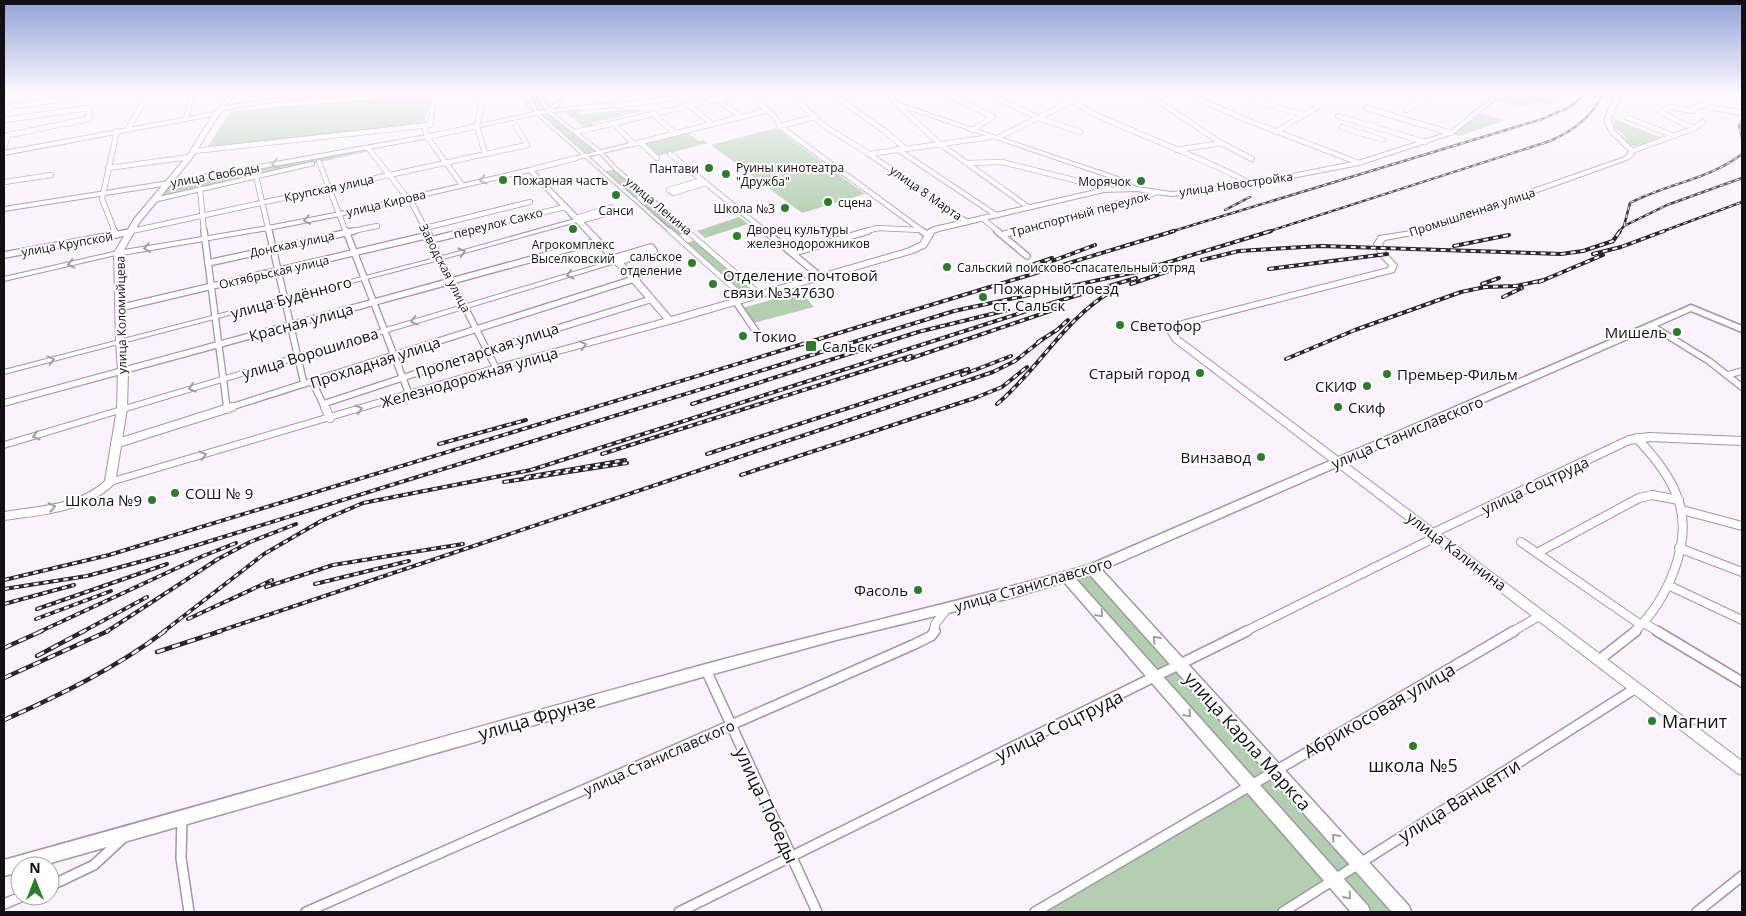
<svg xmlns="http://www.w3.org/2000/svg" width="1746" height="916" font-family="'Open Sans',sans-serif">
  <style>
    .green { fill: #b2cfaf }
    .lines { fill: none; stroke-linecap: round; stroke-linejoin: round }
    .pedestrian-far1-casing { stroke: #a396a8; stroke-width: 5 }
    .pedestrian-casing { stroke: #a396a8; stroke-width: 6 }
    .minor-far3-casing { stroke: #a396a8; stroke-width: 6 }
    .minor-far2-casing { stroke: #a396a8; stroke-width: 8 }
    .minor-far1-casing { stroke: #a396a8; stroke-width: 10 }
    .minor-casing { stroke: #a396a8; stroke-width: 12 }
    .tertiary-casing { stroke: #a396a8; stroke-width: 2 }
    .secondary-casing { stroke: #a396a8; stroke-width: 2 }
    .primary-casing { stroke: #a396a8; stroke-width: 3 }
    .pedestrian-far1 { stroke: #fff; stroke-width: 3 }
    .pedestrian { stroke: #fff; stroke-width: 4.5 }
    .minor-far3 { stroke: #fff; stroke-width: 4.5 }
    .minor-far2 { stroke: #fff; stroke-width: 5.5 }
    .minor-far1 { stroke: #fff; stroke-width: 8 }
    .minor { stroke: #fff; stroke-width: 9 }
    .tertiary { fill: #fff; fill-rule: evenodd }
    .secondary { fill: #fff; fill-rule: evenodd }
    .primary { fill: #fff; fill-rule: evenodd }
    .rail-far2-casing { stroke: #2a252c; stroke-width: 2.5 }
    .rail-far1-casing { stroke: #2a252c; stroke-width: 4 }
    .rail-casing { stroke: #2a252c; stroke-width: 4.5 }
    .rail-far2 { stroke: #fff; stroke-width: 1; stroke-dasharray: 4; stroke-linecap: butt }
    .rail-far1 { stroke: #fff; stroke-width: 2; stroke-dasharray: 5; stroke-linecap: butt }
    .rail { stroke: #fff; stroke-width: 2.5; stroke-dasharray: 8; stroke-linecap: butt }
    .oneway { stroke: #a09fa1 }
    .poi-dot { fill: #2c7d28; stroke: #fff; stroke-width: 2 }
    .labels { text-anchor: middle; dominant-baseline: central; stroke-width: 4; stroke-linejoin: round; paint-order: stroke }
    .far-poi-label { font-size: 12px; fill: #120e14; stroke: #fff; text-anchor: start }
    .far-street-label { font-size: 12px; fill: #120e14; stroke: #fff }
    .poi-label { font-size: 15px; fill: #120e14; stroke: #fff; text-anchor: start }
    .street-label { font-size: 15px; fill: #120e14; stroke: #fff }
    .near-street-label { font-size: 18px; fill: #120e14; stroke: #fff }
    .near-poi-label { font-size: 18px; fill: #120e14; stroke: #fff; text-anchor: start }
  </style>
  <rect width="100%" height="100%" fill="#fbf2fe"/>
  <g class="green">
    <polygon points="522,93 543,93 549,104 556,103 559,108 531,113 521,98"/>
    <polygon points="1497,93 1528,93 1556,101 1548,105 1536,102 1524,107 1494,100"/>
    <polygon points="432,94 424,125 207,148 230,112 306,103"/>
    <polygon points="635,109 643,111 591,123 594,126 585,128 565,112 578,110 579,114"/>
    <polygon points="1479,113 1506,120 1459,136 1452,134"/>
    <polygon points="550,114 588,146 590,145 596,150 585,153 542,116"/>
    <polygon points="1615,119 1662,138 1636,147 1628,144 1624,135 1614,127"/>
    <polygon points="776,128 865,194 802,213 711,145"/>
    <polygon points="685,131 698,141 704,140 708,143 658,156 643,142"/>
    <polygon points="368,148 369,151 154,200 169,183"/>
    <polygon points="616,169 644,195 634,198 612,177 604,172"/>
    <polygon points="652,202 687,233 678,236 643,205"/>
    <polygon points="739,217 748,224 705,238 697,231"/>
    <polygon points="696,240 757,294 748,297 687,243"/>
    <polygon points="801,292 814,307 754,323 742,308"/>
    <polygon points="1093,569 1404,912 1362,912 1334,880 1283,912 1035,912 1250,785 1067,577"/>
  </g>
  <g class="lines">
    <g class="pedestrian-far1-casing">
      <g id="pedestrian-far1">
        <polyline points="526,93 537,113 671,232"/>
        <polyline points="538,93 548,111 600,152 616,169 689,232"/>
        <polyline points="549,110 559,103"/>
        <polyline points="477,126 548,111 578,108"/>
        <polyline points="576,158 629,145"/>
      </g>
    </g>
    <g class="pedestrian-casing">
      <g id="pedestrian">
        <polyline points="670,231 746,299"/>
        <polyline points="687,231 761,295"/>
      </g>
    </g>
    <g class="minor-far3-casing">
      <g id="minor-far3">
        <polyline points="484,93 477,126 485,154"/>
        <polyline points="747,93 774,116 781,127 924,232"/>
        <polyline points="789,93 823,125 869,154 967,222"/>
        <polyline points="831,93 886,132 905,148"/>
        <polyline points="944,93 993,117 972,130"/>
        <polyline points="986,93 1039,118 1080,132"/>
        <path d="M1063,93C1084,112 1112,122 1138,133C1176,149 1215,164 1251,184"/>
        <polyline points="1146,93 1221,143 1252,159"/>
        <polyline points="1185,93 1244,119 1359,163"/>
        <polyline points="1230,93 1303,115"/>
        <polyline points="1335,93 1339,95"/>
        <polyline points="1362,93 1377,98"/>
        <polyline points="1486,93 1495,95"/>
        <polyline points="435,97 473,93"/>
        <polyline points="284,100 285,104 424,93"/>
        <polyline points="718,100 741,117"/>
        <polyline points="897,104 940,144 1028,207"/>
        <polyline points="4,105 10,93"/>
        <polyline points="690,106 712,124"/>
        <polyline points="4,108 102,93"/>
        <polyline points="578,108 640,103 715,93"/>
        <polyline points="1366,108 1451,133"/>
        <polyline points="1406,110 1425,98 1412,93"/>
        <polyline points="653,114 675,133"/>
        <polyline points="1338,116 1425,142"/>
        <polyline points="1628,118 1675,136"/>
        <polyline points="186,119 192,93"/>
        <polyline points="4,120 89,108 88,119 4,136"/>
        <polyline points="1703,122 1695,128 1679,122 1660,111 1671,107 1693,111 1698,105 1742,113"/>
        <polyline points="613,123 634,144"/>
        <polyline points="424,126 427,137 462,185"/>
        <polyline points="780,126 815,117"/>
        <polyline points="1342,127 1383,140"/>
        <polyline points="128,129 149,93"/>
        <polyline points="576,132 744,93"/>
        <polyline points="1275,132 1321,105 1283,93"/>
        <polyline points="427,137 477,126"/>
        <polyline points="997,138 1072,101"/>
        <polyline points="640,142 657,158"/>
        <polyline points="629,145 765,111"/>
        <polyline points="4,148 8,135"/>
        <polyline points="368,148 413,205 427,232"/>
        <polyline points="897,149 996,215"/>
        <polyline points="1177,150 1221,143"/>
        <polyline points="194,151 430,125 435,93"/>
        <polyline points="1632,151 1695,128"/>
        <polyline points="670,154 766,232"/>
        <polyline points="869,154 991,137"/>
        <polyline points="319,162 346,232"/>
        <polyline points="968,163 1002,162 1110,189"/>
        <polyline points="108,168 190,157"/>
        <polyline points="530,170 576,158"/>
        <polyline points="256,176 269,232"/>
        <polyline points="702,180 669,190 673,193 706,183"/>
        <polyline points="4,182 51,175"/>
        <polyline points="200,189 204,232"/>
        <polyline points="576,218 611,207 615,211 580,221"/>
        <polyline points="982,218 999,232"/>
        <polyline points="425,228 530,202"/>
        <polyline points="132,231 527,145 516,126"/>
        <polyline points="115,232 102,199 117,131"/>
        <polyline points="348,232 377,226"/>
        <polyline points="462,232 565,207"/>
        <polyline points="863,232 878,228 920,230"/>
        <polyline points="1012,232 1158,192"/>
      </g>
    </g>
    <g class="minor-far2-casing">
      <g id="minor-far2">
        <polyline points="114,231 116,235"/>
        <polyline points="204,231 227,408"/>
        <polyline points="269,231 304,384"/>
        <polyline points="346,231 409,394"/>
        <polyline points="426,231 496,368"/>
        <polyline points="765,231 821,277"/>
        <polyline points="922,231 929,236"/>
        <polyline points="997,231 1027,256"/>
        <polyline points="1002,235 1016,231"/>
        <polyline points="431,240 467,231"/>
        <polyline points="793,253 868,231"/>
        <polyline points="4,255 130,232"/>
        <polyline points="614,258 651,247 654,251 618,262"/>
        <polyline points="208,263 354,231"/>
        <polyline points="736,302 757,333"/>
        <polyline points="119,308 429,235"/>
        <polyline points="1652,326 1709,361 1742,387"/>
        <polyline points="1728,375 1742,371"/>
        <polyline points="312,381 325,408"/>
        <polyline points="4,403 598,241"/>
        <polyline points="323,404 487,350 652,299"/>
        <polyline points="228,408 634,279"/>
      </g>
    </g>
    <g class="minor-far1-casing">
      <g id="minor-far1">
        <polyline points="227,407 227,409"/>
        <polyline points="325,407 330,418"/>
        <polyline points="115,444 232,407"/>
        <polyline points="1682,510 1742,526"/>
        <polyline points="1433,533 1629,440 1649,437 1742,441"/>
        <polyline points="1521,542 1641,625"/>
        <polyline points="1679,548 1742,572"/>
        <polyline points="1537,553 1639,498 1652,495 1679,500"/>
        <polyline points="1670,586 1742,620"/>
        <polyline points="1644,623 1659,632"/>
        <polyline points="934,632 935,624 947,609"/>
        <polyline points="1244,632 1438,536"/>
        <polyline points="1512,632 1541,615"/>
        <path d="M1634,632C1666,602 1694,543 1678,499C1670,475 1653,456 1637,438"/>
      </g>
    </g>
    <g class="minor-casing">
      <g id="minor">
        <polyline points="1657,631 1742,682"/>
        <polyline points="1599,660 1636,631"/>
        <polyline points="706,670 817,912"/>
        <polyline points="182,818 181,858 189,912"/>
        <polyline points="50,886 94,865 122,839"/>
        <polyline points="4,904 23,896"/>
        <polyline points="306,912 915,644 931,636 935,631"/>
        <polyline points="679,912 1247,631"/>
        <polyline points="1035,912 1514,631"/>
        <polyline points="1283,912 1636,688"/>
        <polyline points="1697,912 1742,876"/>
      </g>
    </g>
    <g class="tertiary-casing">
      <g id="tertiary">
        <polygon points="884,93 889,93 899,103 1118,177 1140,189 1135,190 1114,179 895,105"/>
        <polygon points="427,135 429,136 429,138 169,185 4,211 4,207 169,181"/>
        <polygon points="312,162 314,163 314,165 154,202 151,200 154,198"/>
        <polygon points="578,218 580,219 580,221 443,259 4,374 4,370 439,257"/>
        <polygon points="118,251 121,253 120,254 4,281 4,277"/>
        <polygon points="617,259 619,260 619,262 4,448 4,442"/>
      </g>
    </g>
    <g class="secondary-casing">
      <g id="secondary">
        <path d="M230,93H236L225,106L312,93H330L222,110L192,158L140,222L124,250L268,226L340,212L530,168L532,169L637,277L671,317L907,249L920,243L928,230L934,227L1104,188L1137,187L1171,192L1185,191L1251,182L1358,161L1449,132L1489,100L1492,93H1498L1493,102L1453,134L1359,165L1251,186L1185,195L1171,196L1137,191L1104,192L939,231L934,233L926,247L913,253L673,323L499,370L114,484C85,512 41,515 4,520V512C39,506 78,506 105,481L117,409L118,371L116,342L114,253L134,219L187,156L212,116L4,155V151L215,112ZM529,172L631,281L664,319L493,366L116,477L127,409L128,371L124,342L122,255L268,230L340,216Z"/>
        <polygon points="1616,93 1622,93 1610,120 1615,131 1635,151 1633,156 1629,159 1444,226 1412,235 1385,240 1382,244 1386,253 1397,265 1394,272 1184,326 1176,333 1179,337 1742,761 1742,775 1737,773 1173,341 1168,333 1171,327 1178,322 1388,268 1389,265 1380,256 1374,244 1379,236 1411,231 1438,222 1625,157 1629,151 1610,133 1604,120"/>
      </g>
    </g>
    <g class="primary-casing">
      <path id="primary" d="M1691,305L1742,326V332L1691,311L1102,570L1409,906L1411,912H1392L1090,575L1076,579L1368,906L1370,912H1351L1064,582L1014,597L836,640L706,676L40,866H20V872L4,876V860C238,795 472,728 706,664C834,629 963,602 1089,565Z"/>
    </g>
    <use href="#pedestrian-far1" class="pedestrian-far1"/>
    <use href="#pedestrian" class="pedestrian"/>
    <use href="#minor-far3" class="minor-far3"/>
    <use href="#minor-far2" class="minor-far2"/>
    <use href="#minor-far1" class="minor-far1"/>
    <use href="#minor" class="minor"/>
    <use href="#tertiary" class="tertiary"/>
    <use href="#secondary" class="secondary"/>
    <use href="#primary" class="primary"/>
    <g class="rail-far2-casing">
      <g id="rail-far2">
        <polyline points="1742,121 1739,126 1742,137"/>
        <polyline points="1225,210 1250,197"/>
        <polyline points="1624,226 1667,205 1742,178"/>
        <polyline points="1170,232 1542,119 1570,107 1586,93"/>
        <path d="M1267,232L1550,141C1575,130 1591,117 1604,93"/>
        <path d="M1619,232L1624,226L1630,203C1666,184 1710,179 1742,154"/>
        <polyline points="1661,232 1742,202"/>
      </g>
    </g>
    <g class="rail-far1-casing">
      <g id="rail-far1">
        <polyline points="1454,246 1509,235"/>
        <polyline points="1593,254 1621,247 1664,231"/>
        <polyline points="1202,260 1239,251 1321,246 1561,254 1583,251 1613,241 1620,231"/>
        <polyline points="1047,263 1095,245"/>
        <polyline points="1026,267 1052,258"/>
        <polyline points="1269,269 1387,254"/>
        <polyline points="1539,282 1603,255"/>
        <polyline points="1131,284 1186,265"/>
        <polyline points="1482,284 1499,278"/>
        <polyline points="1503,297 1522,288"/>
        <polyline points="1038,342 1057,330 1068,320"/>
        <polyline points="1286,359 1355,330 1461,292 1485,287 1516,286 1544,280"/>
        <polyline points="906,360 1062,307"/>
        <polyline points="962,375 1011,356"/>
        <polyline points="692,404 918,332 1008,310"/>
        <path d="M997,404C1039,369 1064,319 1112,291"/>
        <polyline points="439,444 526,420"/>
        <polyline points="602,454 911,356"/>
        <polyline points="707,454 968,369"/>
        <polyline points="741,475 975,398 1002,387 1027,367"/>
        <polyline points="526,477 625,460"/>
        <polyline points="504,482 627,463"/>
        <polyline points="4,580 109,555 1174,231"/>
        <polyline points="315,584 409,561"/>
        <polyline points="266,587 333,565 463,544"/>
        <polyline points="4,589 87,576 165,555 954,311 1136,272 1271,231"/>
        <polyline points="4,604 74,585"/>
        <polyline points="37,609 167,564"/>
        <polyline points="36,619 111,591"/>
        <polyline points="188,619 272,580"/>
        <polyline points="39,632 203,556 236,543"/>
        <polyline points="82,632 147,597"/>
        <polyline points="106,632 218,559 250,542 296,524"/>
        <polyline points="163,632 264,554 321,521 363,503 531,470 1055,302 1136,278"/>
        <polyline points="217,632 993,372 1015,361 1043,339"/>
      </g>
    </g>
    <g class="rail-casing">
      <g id="rail">
        <polyline points="4,648 42,631"/>
        <polyline points="157,652 221,631"/>
        <polyline points="37,656 84,631"/>
        <polyline points="4,678 108,631"/>
        <path d="M4,720C60,695 116,668 165,631"/>
      </g>
    </g>
    <use href="#rail-far2" class="rail-far2"/>
    <use href="#rail-far1" class="rail-far1"/>
    <use href="#rail" class="rail"/>
  </g>
  <defs><path id="oneway-chevron" d="M-2-3.5L2.5 0L-2 3.5" fill="none" stroke-width="1.6" stroke-linecap="round" stroke-linejoin="round" transform="scale(1.25)"/></defs>
  <g class="oneway">
    <use href="#oneway-chevron" transform="translate(275 164) rotate(170)"/>
    <use href="#oneway-chevron" transform="translate(483 180) rotate(167)"/>
    <use href="#oneway-chevron" transform="translate(307 220) rotate(169)"/>
    <use href="#oneway-chevron" transform="translate(147 248) rotate(171)"/>
    <use href="#oneway-chevron" transform="translate(462 252) rotate(-16)"/>
    <use href="#oneway-chevron" transform="translate(71 264) rotate(167)"/>
    <use href="#oneway-chevron" transform="translate(570 275) rotate(163)"/>
    <use href="#oneway-chevron" transform="translate(414 321) rotate(163)"/>
    <use href="#oneway-chevron" transform="translate(583 345) rotate(-15)"/>
    <use href="#oneway-chevron" transform="translate(51 360) rotate(-15)"/>
    <use href="#oneway-chevron" transform="translate(192 388) rotate(163)"/>
    <use href="#oneway-chevron" transform="translate(359 409) rotate(-17)"/>
    <use href="#oneway-chevron" transform="translate(36 436) rotate(163)"/>
    <use href="#oneway-chevron" transform="translate(203 455) rotate(-16)"/>
    <use href="#oneway-chevron" transform="translate(52 507) rotate(-11)"/>
    <use href="#oneway-chevron" transform="translate(1100 614) rotate(49)"/>
    <use href="#oneway-chevron" transform="translate(1156 639) rotate(-132)"/>
    <use href="#oneway-chevron" transform="translate(1188 714) rotate(49)"/>
    <use href="#oneway-chevron" transform="translate(1335 837) rotate(-132)"/>
    <use href="#oneway-chevron" transform="translate(1348 896) rotate(49)"/>
  </g>
  <linearGradient id="sky" x2="0" y2="1"><stop stop-color="#90a2d6"/><stop offset="0.42" stop-color="#fdf9ff"/><stop offset="1" stop-color="#fdf9ff" stop-opacity="0"/></linearGradient>
  <rect width="1746" height="222" fill="url(#sky)"/>
  <g class="poi-dot">
    <circle cx="709" cy="168" r="5"/>
    <circle cx="726" cy="174" r="5"/>
    <circle cx="503" cy="180" r="5"/>
    <circle cx="1141" cy="181" r="5"/>
    <circle cx="616" cy="195" r="5"/>
    <circle cx="828" cy="202" r="5"/>
    <circle cx="785" cy="208" r="5"/>
    <circle cx="573" cy="229" r="5"/>
    <circle cx="737" cy="236" r="5"/>
    <circle cx="692" cy="263" r="5"/>
    <circle cx="947" cy="267" r="5"/>
    <circle cx="713" cy="284" r="5"/>
    <circle cx="983" cy="297" r="5"/>
    <circle cx="1120" cy="325" r="5"/>
    <circle cx="1677" cy="332" r="5"/>
    <circle cx="743" cy="336" r="5"/>
    <rect x="805" y="340" width="12" height="12" rx="2.5"/>
    <circle cx="1200" cy="373" r="5"/>
    <circle cx="1387" cy="374" r="5"/>
    <circle cx="1367" cy="386" r="5"/>
    <circle cx="1338" cy="407" r="5"/>
    <circle cx="1261" cy="457" r="5"/>
    <circle cx="175" cy="493" r="5"/>
    <circle cx="152" cy="500" r="5"/>
    <circle cx="918" cy="590" r="5"/>
    <circle cx="1652" cy="721" r="5"/>
    <circle cx="1413" cy="746" r="5"/>
  </g>
  <g class="labels">
    <g class="far-poi-label">
      <text x="736" y="167">Руины кинотеатра<tspan x="736" dy="14">"Дружба"</tspan></text>
      <text x="699" y="168" text-anchor="end">Пантави</text>
      <text x="513" y="180">Пожарная часть</text>
      <text x="1131" y="181" text-anchor="end">Морячок</text>
      <text x="838" y="202">сцена</text>
      <text x="775" y="208" text-anchor="end">Школа №3</text>
      <text x="616" y="210" text-anchor="middle">Санси</text>
      <text x="747" y="229">Дворец культуры<tspan x="747" dy="14">железнодорожников</tspan></text>
      <text x="573" y="244" text-anchor="middle">Агрокомплекс<tspan x="573" dy="14">Выселковский</tspan></text>
      <text x="682" y="256" text-anchor="end">сальское<tspan x="682" dy="14">отделение</tspan></text>
      <text x="957" y="267">Сальский поисково-спасательный отряд</text>
    </g>
    <g class="far-street-label">
      <text transform="translate(215 175) rotate(-10)">улица Свободы</text>
      <text transform="translate(1236 184) rotate(-8)">улица Новостройка</text>
      <text transform="translate(329 188) rotate(-12)">Крупская улица</text>
      <text transform="translate(926 193) rotate(35)">улица 8 Марта</text>
      <text transform="translate(386 203) rotate(-13)">улица Кирова</text>
      <text transform="translate(659 206) rotate(40)">улица Ленина</text>
      <text transform="translate(1472 212) rotate(-18)">Промышленная улица</text>
      <text transform="translate(1080 214) rotate(-15)">Транспортный переулок</text>
      <text transform="translate(498 223) rotate(-14)">переулок Сакко</text>
      <text transform="translate(67 244) rotate(-10)">улица Крупской</text>
      <text transform="translate(292 244) rotate(-12)">Донская улица</text>
      <text transform="translate(445 268) rotate(63)">Заводская улица</text>
      <text transform="translate(274 272) rotate(-13)">Октябрьская улица</text>
      <text transform="translate(121 315) rotate(-91)">улица Коломийцева</text>
    </g>
    <g class="poi-label">
      <text x="723" y="275">Отделение почтовой<tspan x="723" dy="17">связи №347630</tspan></text>
      <text x="993" y="288">Пожарный поезд<tspan x="993" dy="17">ст. Сальск</tspan></text>
      <text x="1130" y="325">Светофор</text>
      <text x="1667" y="332" text-anchor="end">Мишель</text>
      <text x="753" y="336">Токио</text>
      <text x="822" y="346">Сальск</text>
      <text x="1190" y="373" text-anchor="end">Старый город</text>
      <text x="1397" y="374">Премьер-Фильм</text>
      <text x="1357" y="386" text-anchor="end">СКИФ</text>
      <text x="1348" y="407">Скиф</text>
      <text x="1251" y="457" text-anchor="end">Винзавод</text>
      <text x="185" y="493">СОШ № 9</text>
      <text x="142" y="500" text-anchor="end">Школа №9</text>
      <text x="908" y="590" text-anchor="end">Фасоль</text>
    </g>
    <g class="street-label">
      <text transform="translate(291 297) rotate(-15)">улица Будённого</text>
      <text transform="translate(301 322) rotate(-15)">Красная улица</text>
      <text transform="translate(487 350) rotate(-18)">Пролетарская улица</text>
      <text transform="translate(310 353) rotate(-17)">улица Ворошилова</text>
      <text transform="translate(375 362) rotate(-18)">Прохладная улица</text>
      <text transform="translate(469 377) rotate(-16)">Железнодорожная улица</text>
      <text transform="translate(1407 432) rotate(-23)">улица Станиславского</text>
      <text transform="translate(1535 485) rotate(-25)">улица Соцтруда</text>
      <text transform="translate(1457 551) rotate(37)">улица Калинина</text>
      <text transform="translate(1033 584) rotate(-16)">улица Станиславского</text>
      <text transform="translate(659 757) rotate(-24)">улица Станиславского</text>
    </g>
    <g class="near-street-label">
      <text transform="translate(1379 710) rotate(-30)">Абрикосовая улица</text>
      <text transform="translate(537 717) rotate(-16)">улица Фрунзе</text>
      <text transform="translate(1059 725) rotate(-26)">улица Соцтруда</text>
      <text transform="translate(1248 741) rotate(48)">улица Карла Маркса</text>
      <text transform="translate(1459 800) rotate(-32)">улица Ванцетти</text>
      <text transform="translate(767 805) rotate(65)">улица Победы</text>
    </g>
    <g class="near-poi-label">
      <text x="1662" y="721">Магнит</text>
      <text x="1413" y="765" text-anchor="middle">школа №5</text>
    </g>
  </g>
  <rect width="1746" height="916" fill="none" stroke="#120e14" stroke-width="10"/>
  <g transform="translate(35 881)"><circle r="24" fill="#ffffff" stroke="#a09fa1"/>
  <path d="M0-4L9 19L0 12L-9 19Z" fill="#2c7d28"/>
  <text y="-8" font-size="14" font-weight="bold" text-anchor="middle" fill="#120e14">N</text>
  </g>
</svg>
